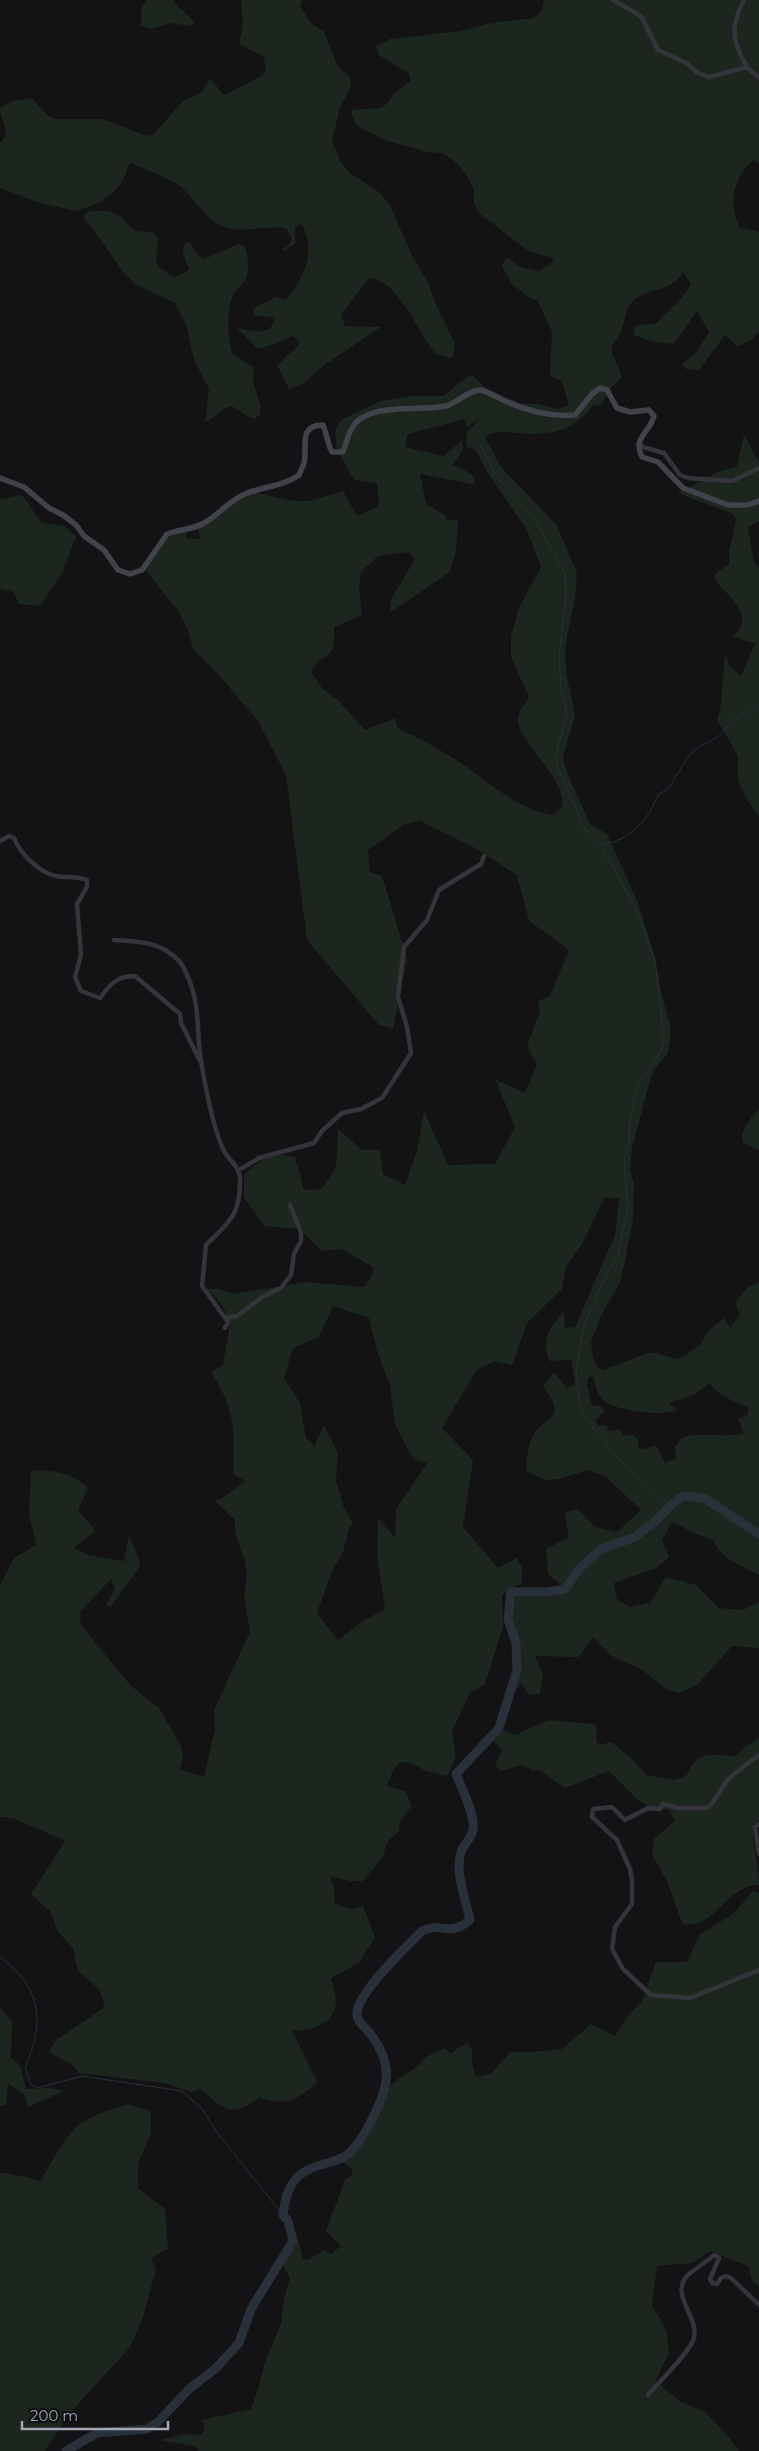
<svg xmlns="http://www.w3.org/2000/svg" width="759" height="2451" font-family="Montserrat,sans-serif">
  <style>
    .green { fill: #1d251f; fill-rule: evenodd }
    .lines { fill: none; stroke-linecap: round; stroke-linejoin: round }
    .stream { stroke: #293039; stroke-width: 1 }
    .river { stroke: #293039; stroke-width: 9 }
    .minor { stroke: #34343a; stroke-width: 4.5 }
    .secondary { stroke: #42434a; stroke-width: 5.5 }
  </style>
  <rect width="100%" height="100%" fill="#131315"/>
  <g class="green">
    <path d="M146,0H173C177,10 190,13 194,23L190,26L170,23L151,29L140,26L142,15L140,11Z"/>
    <path d="M241,0H302L300,7L312,24L324,32L337,65L350,77L351,87L340,108L332,141L341,163L350,173L379,192L390,205L412,256L428,282L434,300L455,344L453,356L449,358C444,355 439,357 435,353C418,333 399,280 369,278L341,315L345,326L381,327L323,366L304,383L289,389L277,365L299,345L298,339L292,336L275,344L258,349L237,328L258,332L270,329L274,320L272,317L255,316L253,308L276,297L286,300C305,276 316,253 302,224L295,228V243L284,251L283,249L288,246L292,240L287,229C267,224 244,234 225,227C204,220 196,199 180,186C169,178 144,169 131,163C126,166 127,168 126,173C122,184 114,193 104,198L103,201L77,211L43,204L0,188V143C13,131 0,121 0,108L12,101L32,98L48,116L55,119H103L146,136L154,134L183,101L202,92L210,78L224,95L262,76L266,70L264,57L239,44L243,24Z"/>
    <path d="M544,0H759V164L754,160C732,178 729,201 739,227L759,232V332L751,340L738,346L725,335L699,370L686,369L682,364L696,353L709,332L697,311L674,344L652,342L634,335V326L657,323C668,310 683,300 691,284L683,272C673,290 657,287 640,296C624,304 627,317 621,332C618,340 611,342 612,352C614,361 620,369 622,378L613,385L601,405L593,406C571,433 549,436 515,433C504,432 495,430 485,437L501,467L556,524L577,573L575,599L565,647L566,672L575,715L563,757L567,773L590,824L607,834L638,903L655,957L661,992L670,1024V1040L667,1055L656,1067L651,1077L632,1148L630,1168L634,1185L633,1220L624,1266L620,1282L601,1316L591,1342L593,1358L598,1368L603,1370L648,1353H656L676,1359L685,1356L701,1344L707,1332L724,1318L730,1328L740,1315L735,1302L748,1287L759,1282V1575C743,1566 719,1559 714,1540L696,1534L672,1522L662,1540L669,1557L656,1568L614,1583L617,1599L629,1607L650,1603L666,1577L696,1585L719,1608L743,1610L759,1602V1648L732,1646L698,1684L680,1693L669,1691L641,1669L612,1656L593,1637L579,1657L535,1656L543,1674L540,1694L529,1695L521,1683L514,1693L519,1680L517,1643L509,1620L512,1598L528,1594L545,1598L566,1589L548,1574L546,1549L569,1537L565,1512L577,1509L595,1527L617,1532L641,1510L605,1476L588,1470L558,1479L545,1480L526,1471C527,1461 527,1450 531,1440C541,1415 571,1422 543,1386L554,1372L567,1388L575,1384L571,1360L549,1361C541,1338 550,1327 564,1311L565,1328L575,1327L615,1235L619,1199L605,1197L582,1244L566,1267L562,1289L527,1323L512,1365L494,1361L476,1371L442,1428L473,1460L463,1527L498,1568L517,1558L522,1568V1583L502,1595L503,1627L485,1684L469,1694L452,1732L456,1757L447,1776L426,1771L408,1762H400L393,1770L387,1786L405,1791L412,1806L400,1821L399,1831L387,1842L383,1857L363,1881H350L330,1876L334,1889L335,1903L349,1909L363,1906L375,1937L359,1963L331,1978C332,1985 336,1994 336,2001C335,2026 311,2030 292,2031L317,2082C300,2099 283,2108 260,2097C230,2120 225,2109 200,2089L191,2092L165,2083L79,2073L71,2064L49,2052L56,2040L105,2007L99,1989L78,1971L73,1948L58,1932L50,1911L31,1894L65,1841L13,1818L0,1817V1585L14,1558L36,1545L29,1513L31,1470C55,1471 70,1471 88,1488L78,1510L96,1531L74,1548L89,1555L124,1561L129,1535L139,1559L140,1566L111,1606H106L115,1588L111,1579L80,1612L81,1625L131,1686L159,1708L181,1746L183,1757L180,1770L204,1777L215,1729L214,1710L250,1632L244,1594L247,1575L244,1559L235,1532V1520L214,1500L221,1499L245,1481L233,1474C234,1429 236,1411 211,1372L223,1365C229,1327 238,1318 207,1289H219L234,1294L306,1282L364,1287L372,1276L373,1267L342,1249L322,1251L299,1229L265,1226L244,1198V1175C261,1158 271,1152 295,1157L304,1190L322,1189L336,1167L338,1129L362,1150H380L383,1174L405,1185L417,1151L424,1111L448,1165L495,1164L515,1127L495,1079L525,1093L537,1065L527,1046L540,1011L538,1001L550,996L569,950L529,921L517,875L475,848L420,821L405,824L368,850L370,872L382,876L407,958L393,1029L378,1024L307,940L286,775L258,721L217,673L193,649L188,630L179,612L144,568L175,528L185,527L187,539H200L198,528L250,491L293,501H308L343,491L357,516L379,506L377,483L354,480L337,450L335,431L341,420L380,401L409,396H444L468,376L474,377L486,388L519,403L539,404L556,409L569,406L562,381L550,376L552,332L538,301L527,296L512,284L502,267L504,260L508,258L520,267L539,271L552,263L554,258L530,252L480,214L474,204V190L469,179L458,164L443,153L428,152L385,140L357,126L351,114L353,110L380,108L387,104L394,93L410,81L409,74L379,55L376,46L390,39L460,31L491,23L534,18L542,10ZM465,419L467,429L472,423L480,419L467,432L466,446L477,452L487,472L527,530L541,567L519,608L511,636V657L529,697C526,703 519,710 518,717C515,741 568,778 562,807L554,815C512,809 483,775 448,755C433,746 417,737 401,730L396,725V718L365,730L338,700L322,688L311,672C323,648 336,665 334,627L362,615L359,586L361,572L378,556L408,552L415,559L390,601L391,612L450,572L456,552L458,520H447L445,515L426,504L420,474L476,485L472,474L453,465L463,449L462,440L444,456L405,447L408,434ZM333,1306L369,1318L377,1351L390,1385L395,1424L410,1454L417,1461L427,1463L396,1509L395,1538L378,1518L377,1556L385,1609L363,1621L338,1640L317,1613L331,1573L343,1552L349,1529L353,1523L344,1508L336,1481L338,1453L324,1425L314,1446L306,1438L300,1403L284,1378L293,1348L319,1337ZM593,1376C596,1384 597,1396 604,1401C618,1411 663,1417 677,1410L669,1403L696,1394L709,1383L721,1395L748,1408V1414L738,1419L744,1433C733,1438 690,1432 682,1438C679,1440 678,1444 675,1447L676,1459L665,1463L656,1445L644,1449L638,1448V1440L634,1436L623,1435L620,1429L608,1431L607,1426L598,1425L595,1421L604,1411L601,1406H592L587,1385L588,1378Z"/>
    <path d="M91,211H109L121,217L134,230L154,233L158,239C157,267 150,260 174,278L189,270L183,254L184,244L189,241L198,255L204,259L238,244L244,246C249,256 250,274 243,283C240,287 235,291 233,295C226,312 228,336 232,353L254,368L253,382L261,406L260,415L254,419C245,416 239,408 229,406L205,423L209,389L194,360L186,324L175,303L135,284L123,272L91,226L85,222L84,215Z"/>
    <path d="M744,435L759,462V521L748,528L754,563L759,567V816L748,801L738,780V756L717,719L720,711L725,653L729,666L741,676L755,644L733,636C759,613 722,593 714,578L717,572L729,564V552L736,520L733,514L678,493L718,472L737,466Z"/>
    <polygon points="22,495 42,523 65,526 76,537 62,573 40,606 19,604 14,592 0,589 0,499"/>
    <path d="M759,1109V1150L743,1143C739,1129 751,1119 759,1109Z"/>
    <path d="M548,1720L594,1724L597,1728L596,1740L599,1745L611,1742L630,1757L647,1775L675,1780L687,1775C697,1749 713,1755 736,1756L746,1746L759,1738V1821L753,1825C752,1846 759,1864 759,1885C736,1884 721,1911 703,1921C697,1924 689,1924 683,1925L667,1881L652,1855L654,1839L675,1821L668,1809L654,1811L637,1799L609,1771L565,1788L539,1770L533,1771L523,1765L501,1771L495,1766L502,1750L491,1738L500,1733L501,1729L515,1735Z"/>
    <polygon points="753,1891 759,1893 759,2287 752,2280 748,2266 710,2251 692,2263 657,2266 652,2305 667,2332 669,2353 655,2381 681,2402 705,2412 727,2435 739,2451 199,2451 194,2446 160,2440 184,2434 202,2435 205,2427 202,2420 251,2409 259,2387 264,2364 281,2324 284,2299 290,2278 282,2264 298,2238 303,2259 308,2260 324,2250 331,2254 341,2246 326,2231 345,2180 351,2176 353,2170 339,2159 342,2152 352,2145 368,2119 377,2098 398,2079 417,2067 426,2057 444,2048 451,2053 466,2043 472,2049 472,2064 476,2077 491,2074 510,2052 530,2052 562,2049 591,2024 615,2036 627,2017 642,2001 656,1962 687,1962 700,1934 733,1914"/>
    <polygon points="0,2007 12,2022 11,2058 20,2065 26,2089 49,2088 64,2091 28,2107 24,2094 8,2083 6,2105 0,2106"/>
    <path d="M128,2104L151,2111V2134L138,2163V2189L165,2209L168,2249L151,2258L156,2269L142,2320L130,2347L69,2414L45,2451H0V2173H7L41,2181C49,2166 67,2132 81,2123C95,2114 112,2109 128,2104Z"/>
  </g>
  <g class="lines">
    <g class="stream">
      <polyline points="480,444 494,472 537,523 565,574 566,597 559,657 561,689 567,714 556,755 557,765 584,827 600,844 636,909 655,961 661,1008 663,1046 653,1065 640,1079 634,1099 630,1121 629,1141 624,1161 628,1208 618,1255 601,1286 584,1326 576,1371 580,1407 585,1417 615,1455 659,1497 671,1505"/>
      <polyline points="601,844 611,843 625,837 639,826 650,812 658,795 669,788 686,760 697,748 718,737 732,721 759,705"/>
      <path d="M0,1957C42,1988 45,2022 25,2068L31,2084L38,2088L82,2076L182,2091L202,2109L218,2134L283,2215"/>
    </g>
    <path class="river" d="M66,2451L97,2433L147,2429L158,2422L189,2389L215,2369L239,2343L251,2309L293,2241L288,2221L283,2215C286,2186 295,2171 324,2164C332,2162 342,2159 349,2154C357,2145 367,2130 372,2119C389,2087 394,2065 371,2035C367,2028 356,2022 357,2013C358,1992 407,1946 422,1931C442,1921 448,1938 470,1920C466,1901 456,1875 460,1856C461,1846 472,1839 473,1829C476,1816 461,1787 456,1774L499,1728L517,1670L516,1643L508,1619L511,1592H548L565,1589L578,1570L601,1549L635,1537L656,1521L671,1505L683,1496L704,1498L759,1534"/>
    <g class="minor">
      <polyline points="613,0 641,16 658,50 686,63 698,73 709,77 747,67 759,78"/>
      <path d="M744,0C730,26 732,42 747,67"/>
      <polyline points="639,443 643,447 664,453 680,475 688,478 732,481 759,468"/>
      <path d="M0,841L9,836L14,838C20,854 40,873 56,876C67,878 76,876 87,880V887L77,904L81,955L75,977L81,991L100,998C110,984 117,976 135,976L180,1014L181,1023L200,1061"/>
      <path d="M114,940C139,942 161,941 180,962C183,965 185,971 187,975C201,1006 196,1030 201,1061C205,1085 213,1127 223,1149C229,1162 241,1166 240,1182C240,1216 228,1223 206,1245L202,1286L228,1322L225,1328"/>
      <polyline points="239,1170 259,1158 314,1143 322,1131 342,1113 361,1109 382,1098 411,1053 407,1027 398,997 404,947 427,920 439,890 481,864 484,856"/>
      <polyline points="226,1318 237,1316 262,1297 281,1288 291,1275 294,1254 301,1241 301,1232 290,1205"/>
      <polyline points="759,1755 728,1779 711,1805 706,1808 678,1808 663,1804 660,1809 648,1808 625,1820 612,1807 593,1809 592,1817 617,1840 630,1869 632,1880 632,1904 615,1927 612,1949 623,1969 651,1995 690,1998 759,1970"/>
      <polyline points="759,1824 755,1827 759,1854"/>
      <path d="M648,2395C658,2383 691,2351 694,2338C699,2317 670,2295 687,2276C690,2272 708,2261 714,2255L719,2258L710,2279L712,2283L717,2284L721,2278L726,2276L731,2278L759,2305"/>
    </g>
    <path class="secondary" d="M0,478L24,487L49,508L63,515L76,525L84,536L104,550L118,570L130,574L142,570L167,534C180,529 192,530 204,523C219,515 227,502 245,494C263,486 282,487 299,475C300,471 303,467 304,463C308,449 297,425 323,425C327,434 327,443 332,452H343C346,445 347,437 351,430C364,401 420,412 446,406C456,403 472,389 480,390C487,391 498,398 505,401C527,411 551,417 575,415L592,394L600,388L607,390L617,408L630,412L649,410L654,416C650,433 632,437 642,457L658,462L683,488L728,505H747L759,501"/>
  </g>
  <path d="M22 2421v8h146v-8" fill="none" stroke="#a4a8b6" stroke-width="2.5"/>
  <text x="30" y="2421" font-size="15" fill="#a4a8b6" stroke="#0e0e10" stroke-width="4" paint-order="stroke">200 m</text>
</svg>
